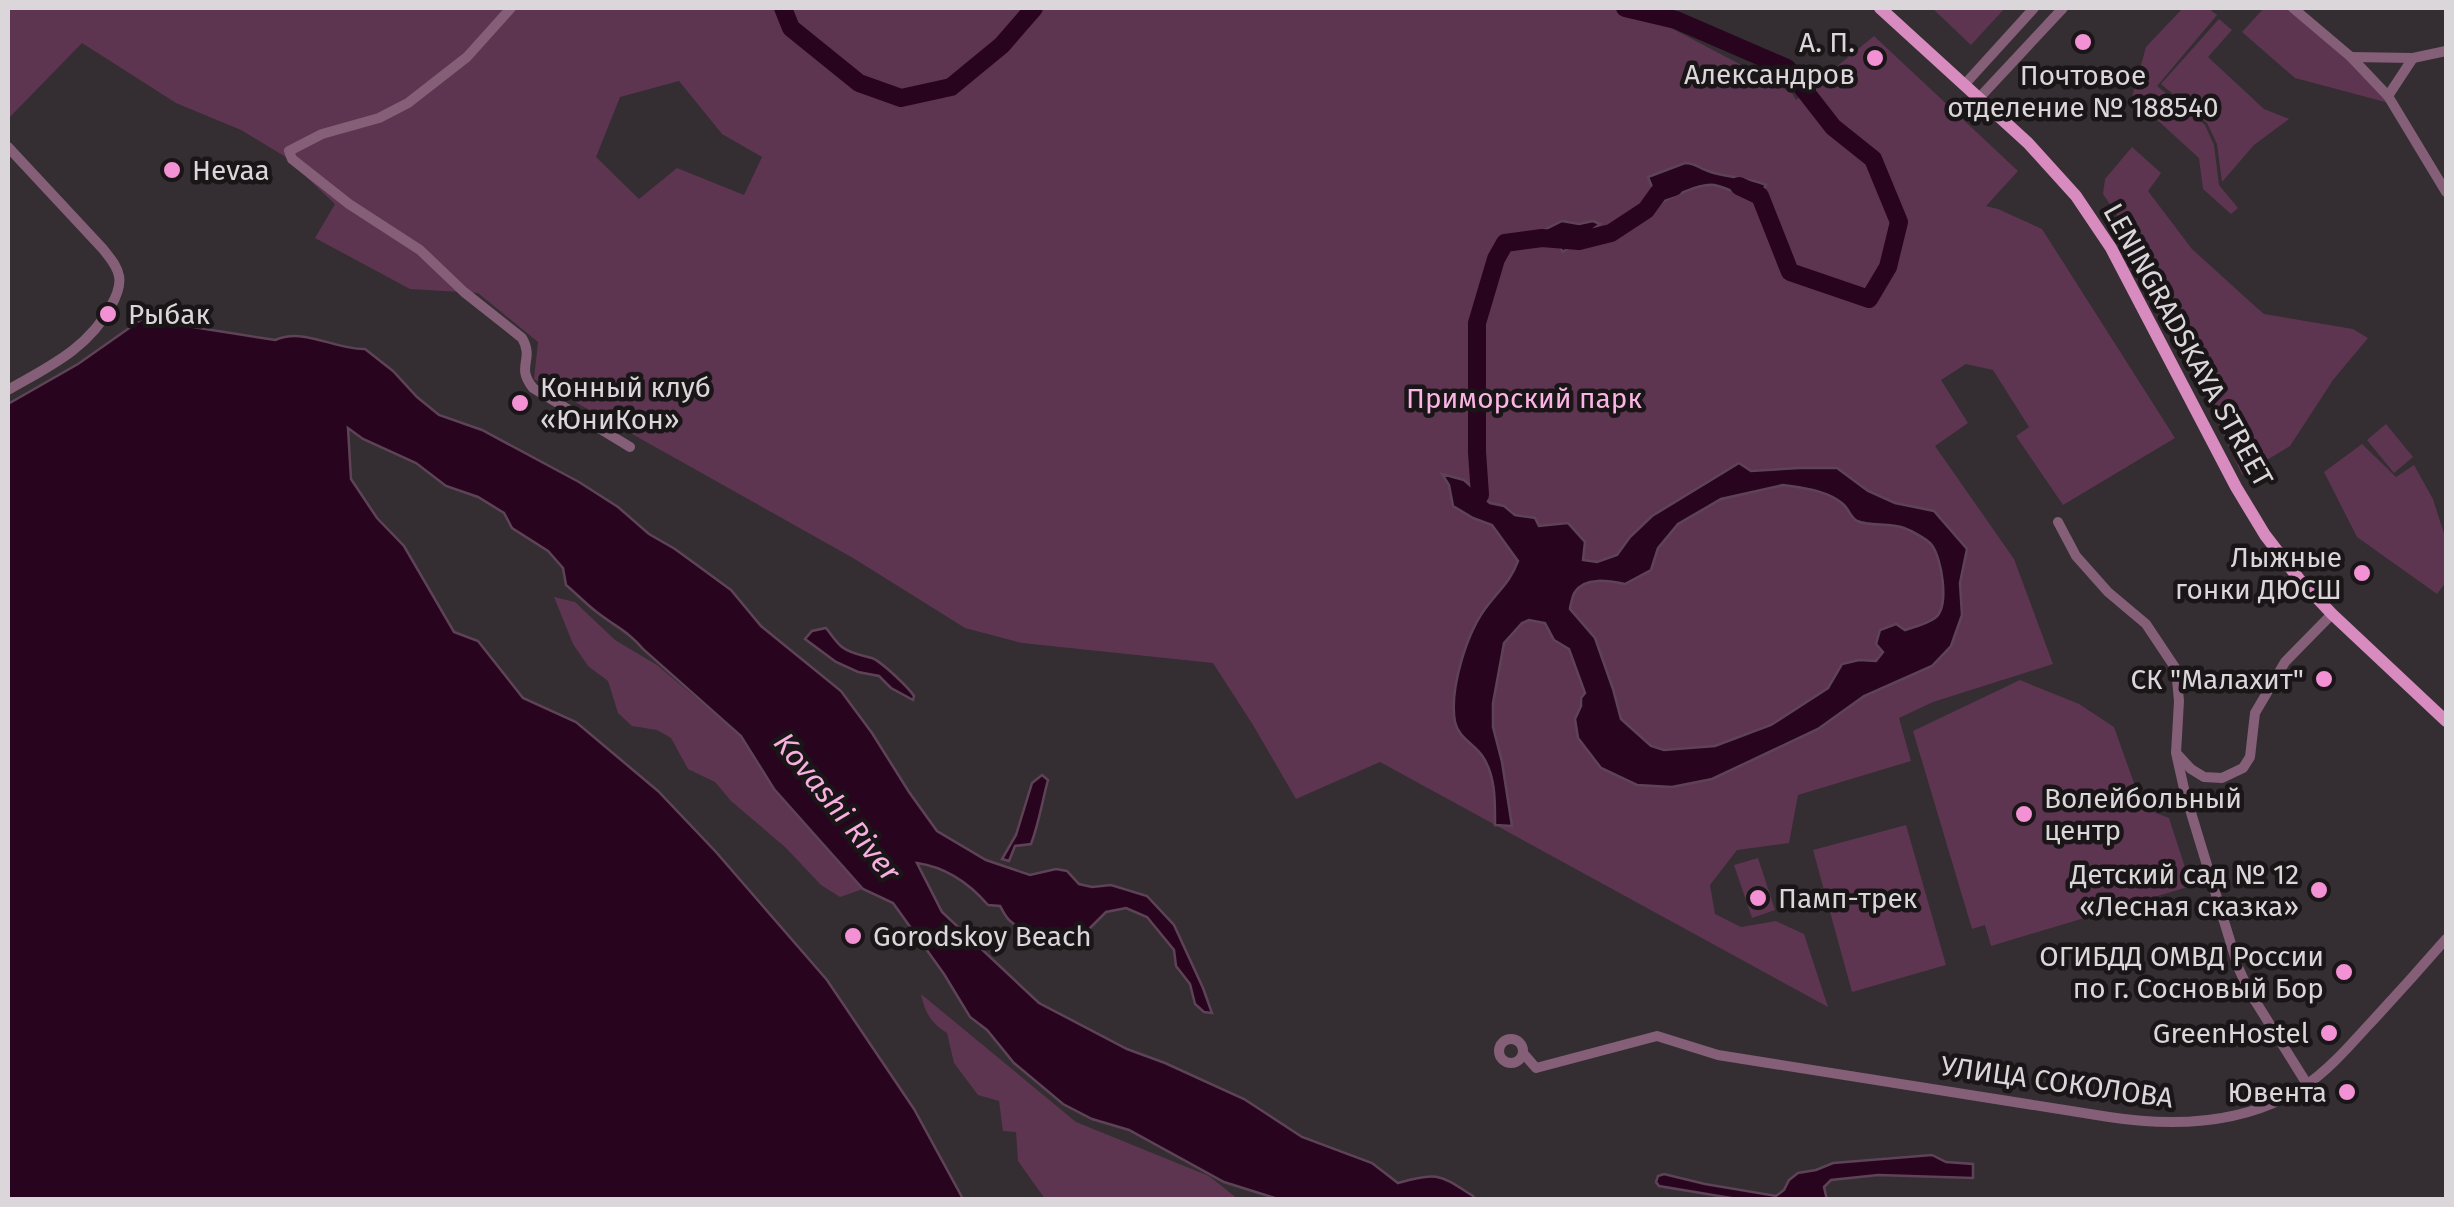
<svg xmlns="http://www.w3.org/2000/svg" width="2454" height="1207" font-family="'Fira Sans',sans-serif">
  <style>
    .green { fill: #5d3551; fill-rule: evenodd }
    .water { fill: #28041f; stroke: #5e4357; stroke-width: 2.5; fill-rule: evenodd }
    .lines { fill: none; stroke-linecap: round; stroke-linejoin: round }
    .river { stroke: #28041f; stroke-width: 18 }
    .minor { stroke: #845f77; stroke-width: 10 }
    .major { stroke: #d78bbf; stroke-width: 12 }
    .poi-dot { fill: #f391d5; stroke: #1a1618; stroke-width: 4 }
    .labels { text-anchor: middle; dominant-baseline: central; stroke-width: 9; stroke-linejoin: round; paint-order: stroke }
    .poi-label { font-size: 28px; fill: #dbd6d9; stroke: #1a1618; text-anchor: end }
    .street-label { font-size: 28px; fill: #dbd6d9; stroke: #1a1618 }
    .park-label { font-size: 28px; fill: #fbb4e4; stroke: #1a1618 }
    .water-label { font-size: 30px; font-style: italic; fill: #f7afdf; stroke: #1a1618 }
  </style>
  <rect width="100%" height="100%" fill="#342d32"/>
  <g class="green">
    <path d="M8,8H1633L1791,91L1796,100L1874,36L2018,171L1986,206L1998,209L2042,229L2175,438L2063,505L2016,436L2029,427L1993,370L1966,364L1941,380L1968,423L1935,446L2014,559L2053,664L1933,702L1899,718L1911,761L1798,795L1789,843L1737,850L1710,885L1715,914L1741,927L1776,921L1804,934L1828,1007L1380,762L1296,799L1253,725L1213,663L1022,643L965,628L853,558L534,379L538,342L478,293L410,289L315,238L335,204L284,156L241,130L176,103L82,43L8,119ZM679,81L722,134L762,157L744,195L677,168L639,199L596,157L620,97Z"/>
    <polygon points="1932,8 2005,8 1971,45"/>
    <polygon points="2183,8 2208,8 2217,15 2157,86 2205,125 2214,145 2219,185 2238,208 2231,214 2203,189 2199,158 2132,97 2146,47"/>
    <polygon points="2264,8 2288,8 2348,59 2389,103 2295,78 2242,32"/>
    <polygon points="2219,19 2232,30 2208,57 2264,109 2289,119 2254,145 2222,182 2217,144 2207,123 2161,84"/>
    <polygon points="2132,147 2161,173 2148,191 2192,249 2257,308 2264,314 2353,329 2368,338 2333,380 2290,446 2242,475 2131,236 2103,194 2105,179"/>
    <polygon points="2386,424 2413,457 2394,473 2367,440"/>
    <polygon points="2362,444 2396,477 2414,465 2433,499 2446,540 2446,582 2437,594 2357,537 2324,472"/>
    <polygon points="554,597 575,602 615,640 657,665 741,736 774,789 863,889 840,897 821,885 785,847 731,801 715,782 688,769 671,738 657,730 632,726 618,713 608,681 588,666 573,644"/>
    <polygon points="2020,680 2079,704 2114,727 2143,808 2169,818 2191,886 1991,946 1985,925 1972,929 1913,731"/>
    <polygon points="1906,825 1946,965 1852,992 1813,850"/>
    <polygon points="1758,858 1775,910 1752,918 1734,865"/>
    <path d="M921,994L1076,1122L1209,1176L1238,1199H1045L1018,1161L1016,1132L1003,1131L999,1101L978,1095L954,1063L947,1033C931,1023 925,1013 921,994Z"/>
  </g>
  <g class="water">
    <path d="M1685,163C1696,163 1698,168 1708,171C1727,178 1747,177 1766,185L1760,196C1738,198 1731,188 1714,185C1696,183 1662,202 1646,210L1659,192L1652,187L1648,177Z"/>
    <polygon points="1562,221 1579,224 1593,221 1600,224 1563,252 1559,246 1550,240 1540,245 1526,238 1497,244 1499,237 1522,233 1536,234"/>
    <path d="M142,319L275,340C305,327 334,350 365,349L393,371L417,397L439,415L482,430L579,482L618,507L649,534L675,549L731,590L761,626L841,691L872,733L909,792L937,831L986,860L1030,875L1056,869L1067,871L1079,884L1092,887L1111,885L1147,896L1174,925L1203,988L1212,1013L1204,1012L1195,1004L1190,984L1176,966L1174,950L1147,917L1126,908L1106,912L1082,936C1061,937 1025,936 1009,920C1005,916 1003,911 1000,906L988,905C969,883 945,867 917,863L942,912L1039,1003L1127,1049L1165,1063L1244,1099L1302,1137L1372,1163L1398,1183C1438,1171 1440,1175 1473,1196L1475,1199H1278L1224,1182L1129,1130L1092,1119L1063,1104L1014,1063L987,1030L970,1017L944,974L893,903L863,889L774,789L741,736L644,650C628,631 616,627 598,613C587,605 577,594 566,585L563,568L548,551L512,528L504,513L478,497L446,486L416,463L363,439L348,428L351,479L377,518L404,546L454,632L478,641L523,698L576,722L658,791L716,852L827,980L914,1109L963,1199H8V404L78,364Z"/>
    <path d="M1739,463L1751,471L1799,468H1837L1868,491L1895,503L1934,511L1967,549L1960,583L1962,615L1951,646L1932,666L1864,696L1818,729L1712,779L1672,787L1637,785L1601,768L1578,738L1575,719L1581,706V698L1585,693L1569,649L1554,640L1545,623L1529,620L1522,623L1504,643L1493,703V727L1502,762L1512,826L1495,825C1495,803 1496,777 1483,757C1475,744 1459,739 1455,722C1449,689 1467,631 1488,605C1501,588 1510,582 1518,561L1492,525L1473,518L1453,506L1449,485L1442,474L1464,480L1490,503L1504,506L1515,515L1535,518L1539,526L1568,523L1585,542L1583,560L1597,562L1617,555L1630,537L1652,516ZM1783,485C1802,488 1827,490 1843,504C1849,509 1850,517 1857,521C1871,527 1889,522 1904,528C1912,531 1925,538 1931,544C1942,557 1950,607 1935,618C1927,624 1914,627 1905,630L1896,624L1880,630L1876,644L1883,652L1876,661L1859,660L1842,664L1828,688L1771,725L1715,746L1664,750L1651,746L1621,719L1613,689L1595,638L1570,609C1570,607 1573,594 1575,592C1585,576 1610,581 1625,584L1651,570L1658,548L1678,524L1721,499Z"/>
    <path d="M826,628C831,634 836,642 842,647C851,654 862,655 872,658C882,662 909,688 914,696L913,700L891,688L879,676L858,672L836,662L805,639L812,631Z"/>
    <path d="M1042,775L1048,780C1042,802 1039,823 1031,844L1015,846L1009,861L1002,859L1016,835L1032,783Z"/>
    <polygon points="1932,1155 1946,1162 1973,1164 1973,1178 1878,1175 1831,1180 1824,1187 1827,1200 1737,1199 1659,1186 1656,1182 1658,1176 1664,1174 1705,1184 1776,1196 1784,1190 1789,1180 1798,1173 1816,1170 1833,1163"/>
  </g>
  <g class="lines">
    <g class="river">
      <polyline points="783,8 791,28 859,83 901,98 951,87 1002,45 1034,8"/>
      <polyline points="1625,8 1676,20 1787,68 1833,127 1873,159 1899,222 1888,267 1869,299 1790,272 1760,196 1739,186"/>
      <polyline points="1480,495 1477,452 1477,323 1496,259 1505,243 1542,238 1579,241 1611,233 1646,210 1659,192 1674,187"/>
    </g>
    <g class="minor">
      <path d="M511,8L467,57L408,103L379,118L322,134L289,151L292,159L349,204L420,250L464,292L522,338C535,360 515,366 533,388L630,447"/>
      <polyline points="2293,8 2351,57 2388,96 2446,192"/>
      <polyline points="2351,57 2413,58 2446,51"/>
      <polyline points="1965,84 2034,8"/>
      <polyline points="2388,96 2413,58"/>
      <polyline points="1980,97 2063,8"/>
      <path d="M8,147L103,249C109,257 117,265 119,276C121,286 116,297 111,306C88,349 48,367 8,390"/>
      <polyline points="2058,522 2076,556 2108,592 2146,624 2176,669 2179,701 2176,753 2185,793 2238,967 2249,991 2307,1084"/>
      <polyline points="2177,754 2191,769 2204,777 2222,778 2243,768 2250,757 2255,713 2285,662 2332,614"/>
      <circle cx="1511" cy="1051" r="12"/>
      <path d="M1523,1053L1536,1068L1657,1036L1718,1055L2109,1117C2174,1127 2245,1124 2302,1088C2326,1072 2345,1051 2364,1030C2392,1000 2419,970 2446,939"/>
    </g>
    <polyline class="major" points="1880,8 2028,143 2076,196 2111,248 2236,487 2265,535 2299,579 2332,614 2446,721"/>
  </g>
  <g class="poi-dot">
    <circle cx="2083" cy="42" r="10"/>
    <circle cx="1875" cy="58" r="10"/>
    <circle cx="172" cy="170" r="10"/>
    <circle cx="108" cy="314" r="10"/>
    <circle cx="520" cy="403" r="10"/>
    <circle cx="2362" cy="573" r="10"/>
    <circle cx="2324" cy="679" r="10"/>
    <circle cx="2024" cy="814" r="10"/>
    <circle cx="2319" cy="890" r="10"/>
    <circle cx="1758" cy="898" r="10"/>
    <circle cx="853" cy="936" r="10"/>
    <circle cx="2344" cy="972" r="10"/>
    <circle cx="2329" cy="1033" r="10"/>
    <circle cx="2347" cy="1092" r="10"/>
  </g>
  <g class="labels">
    <g class="poi-label">
      <text x="1855" y="42">А. П.<tspan x="1855" dy="32">Александров</tspan></text>
      <text x="2083" y="75" text-anchor="middle">Почтовое<tspan x="2083" dy="32">отделение № 188540</tspan></text>
      <text x="192" y="170" text-anchor="start">Hevaa</text>
      <text x="128" y="314" text-anchor="start">Рыбак</text>
      <text x="540" y="387" text-anchor="start">Конный клуб<tspan x="540" dy="32">«ЮниКон»</tspan></text>
      <text x="2342" y="557">Лыжные<tspan x="2342" dy="32">гонки ДЮСШ</tspan></text>
      <text x="2304" y="679">СК "Малахит"</text>
      <text x="2044" y="798" text-anchor="start">Волейбольный<tspan x="2044" dy="32">центр</tspan></text>
      <text x="2299" y="874">Детский сад № 12<tspan x="2299" dy="32">«Лесная сказка»</tspan></text>
      <text x="1778" y="898" text-anchor="start">Памп-трек</text>
      <text x="873" y="936" text-anchor="start">Gorodskoy Beach</text>
      <text x="2324" y="956">ОГИБДД ОМВД России<tspan x="2324" dy="32">по г. Сосновый Бор</tspan></text>
      <text x="2309" y="1033">GreenHostel</text>
      <text x="2327" y="1092">Ювента</text>
    </g>
    <g class="street-label">
      <text transform="translate(2188 345) rotate(61)">LENINGRADSKAYA STREET</text>
      <text transform="translate(2057 1082) rotate(8)">УЛИЦА СОКОЛОВА</text>
    </g>
    <g class="park-label">
      <text x="1524" y="398">Приморский парк</text>
    </g>
    <g class="water-label">
      <text transform="translate(837 807) rotate(51)">Kovashi River</text>
    </g>
  </g>
  <rect width="2454" height="1207" fill="none" stroke="#dbd6d9" stroke-width="20"/>
</svg>
